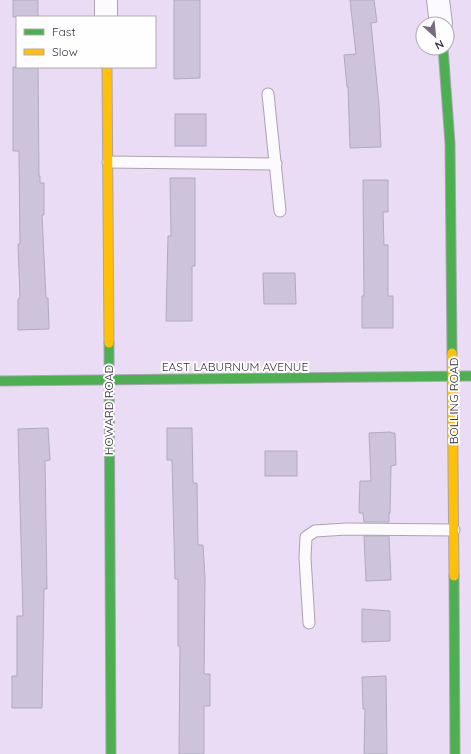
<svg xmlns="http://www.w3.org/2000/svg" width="471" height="754" font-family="Quicksand,sans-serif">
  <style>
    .building { fill: #cdc4dc; stroke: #b1aabc }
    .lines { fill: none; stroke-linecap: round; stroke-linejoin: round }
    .lane-casing { stroke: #aca2b4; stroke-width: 13 }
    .street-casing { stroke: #aca2b4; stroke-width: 24 }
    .fast-casing { stroke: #aca2b4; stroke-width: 11 }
    .slow-casing { stroke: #aca2b4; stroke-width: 11 }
    .lane { stroke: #fcfafd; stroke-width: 11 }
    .street { stroke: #fcfafd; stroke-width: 22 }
    .fast { stroke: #4caf50; stroke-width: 9 }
    .slow { stroke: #ffc107; stroke-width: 9 }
    .labels { text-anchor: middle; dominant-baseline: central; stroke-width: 4; stroke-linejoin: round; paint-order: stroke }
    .street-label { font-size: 12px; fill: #382e40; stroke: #fefefe }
  </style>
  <rect width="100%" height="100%" fill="#eadcf4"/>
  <g class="building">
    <rect x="13" y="0" width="25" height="17"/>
    <polygon points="174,0 200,0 200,78 174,79"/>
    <polygon points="350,0 374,0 377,22 371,23 379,105 381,147 350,148 348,87 347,87 344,55 356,54"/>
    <polygon points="13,67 38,67 39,176 40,176 40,183 44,183 44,215 42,215 46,298 48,298 49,329 18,330 18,299 20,298 18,244 20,244 19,151 13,151"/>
    <rect x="175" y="114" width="31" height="32"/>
    <polygon points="170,178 195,178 195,266 192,266 192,321 166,321 168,236 171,236"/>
    <polygon points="363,180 388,180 388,212 383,212 384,245 388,245 388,296 393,296 393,328 362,328 362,296 364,296"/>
    <polygon points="263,273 295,273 296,304 264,304"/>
    <polygon points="48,428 50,460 45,461 47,589 44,589 42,708 12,708 12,676 17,676 17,616 23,616 18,429"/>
    <polygon points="167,428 192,428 193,483 197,483 198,545 203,545 205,578 204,674 210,674 210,706 204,706 204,754 179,754 180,646 178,646 178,579 175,579 172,460 167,460"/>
    <polygon points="391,432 391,433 395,433 396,465 391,466 390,513 389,513 389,522 364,522 363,513 359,513 360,481 371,481 369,433"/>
    <rect x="265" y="451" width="32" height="25"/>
    <polygon points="364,536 389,536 391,580 366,581"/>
    <polygon points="362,609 390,611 390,641 362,642"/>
    <polygon points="386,676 387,754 364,754 365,709 363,709 362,677"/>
  </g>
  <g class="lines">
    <g class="lane-casing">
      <g id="lane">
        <polyline points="268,94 280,211"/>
        <polyline points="108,162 276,164"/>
        <polyline points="309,623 305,558 306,537 315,531 346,529 454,530"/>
      </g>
    </g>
    <g class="street-casing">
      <g id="street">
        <polyline points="106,0 106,17"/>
        <polyline points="438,0 441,24"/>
      </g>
    </g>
    <g class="fast-casing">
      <g id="fast">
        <polyline points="443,48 450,143 452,353"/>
        <polyline points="109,343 111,754"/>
        <polyline points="0,381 471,376"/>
        <polyline points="454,576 455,754"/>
      </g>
    </g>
    <g class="slow-casing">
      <g id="slow">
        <polyline points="107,67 109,343"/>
        <polyline points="452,353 454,576"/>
      </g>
    </g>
    <use href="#lane" class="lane"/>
    <use href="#street" class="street"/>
    <use href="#fast" class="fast"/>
    <use href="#slow" class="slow"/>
  </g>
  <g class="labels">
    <g class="street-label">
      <text x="235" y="366">EAST LABURNUM AVENUE</text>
      <text transform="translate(453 401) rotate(-90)">BOLLING ROAD</text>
      <text transform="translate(108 410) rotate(-90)">HOWARD ROAD</text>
    </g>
  </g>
  <rect x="16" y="16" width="140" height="52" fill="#fefefe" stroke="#afabb2"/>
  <rect x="24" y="29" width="20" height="6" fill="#4caf50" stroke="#afabb2"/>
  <text x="52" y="36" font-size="12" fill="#382e40">Fast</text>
  <rect x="24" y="49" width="20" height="6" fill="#ffc107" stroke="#afabb2"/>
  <text x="52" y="56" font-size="12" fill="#382e40">Slow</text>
  <g transform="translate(435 36) rotate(153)"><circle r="19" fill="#fefefe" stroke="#afabb2"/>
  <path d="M0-3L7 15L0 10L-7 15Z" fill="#766b7f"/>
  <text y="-6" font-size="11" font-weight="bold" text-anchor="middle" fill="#382e40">N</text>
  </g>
</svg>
